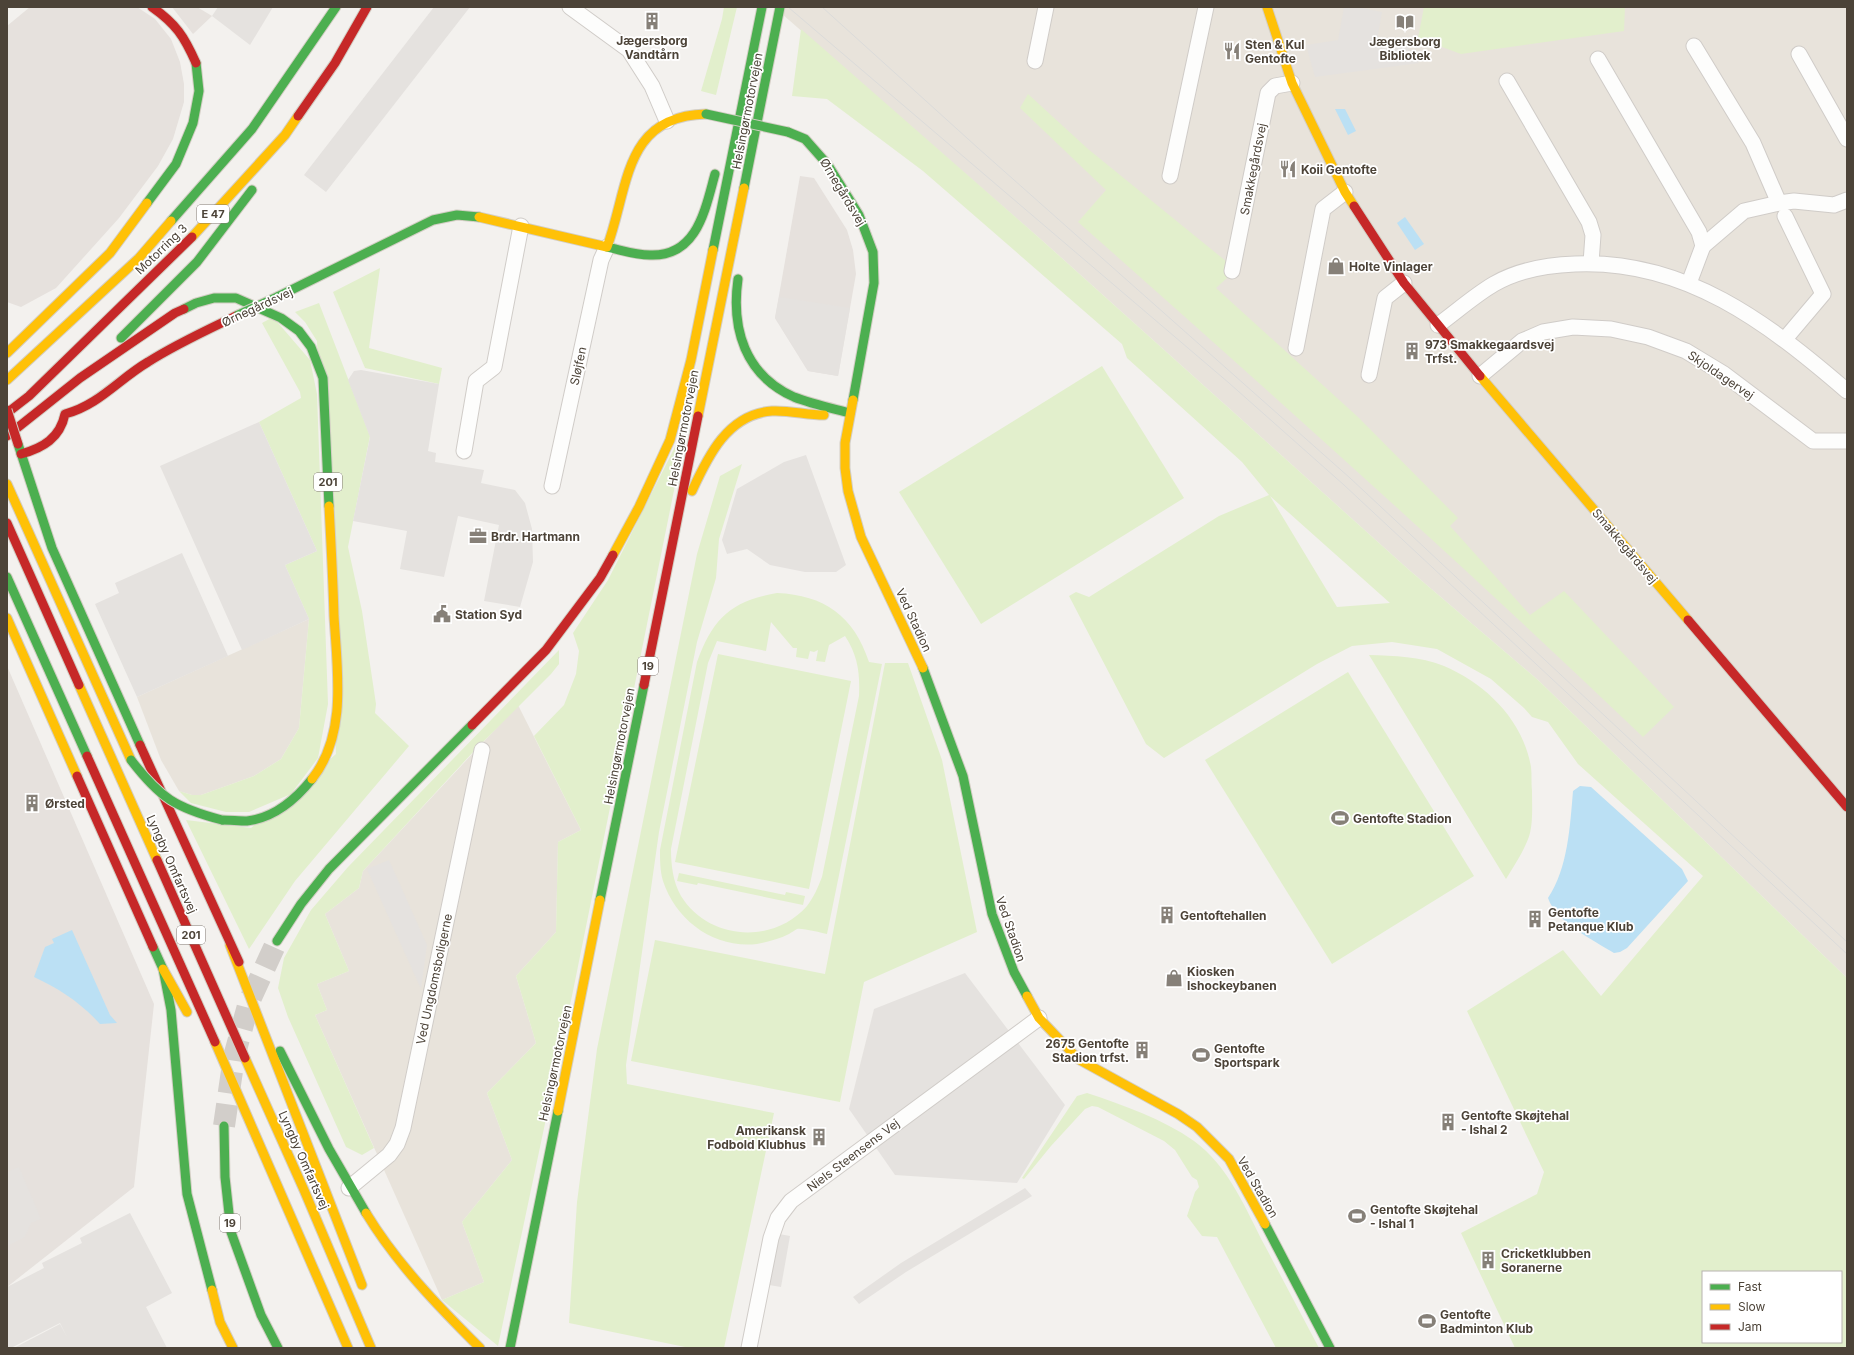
<svg xmlns="http://www.w3.org/2000/svg" width="1854" height="1355" font-family="Inter,sans-serif">
  <style>
    .residential { fill: #e8e3db }
    .industrial { fill: #e6e1dd }
    .green { fill: #e2efcc; fill-rule: evenodd }
    .parking { fill: #e5e2df }
    .water { fill: #bbe0f4 }
    .lines { fill: none; stroke-linecap: round; stroke-linejoin: round }
    .highway-tunnel { stroke: #d2ceca; stroke-width: 22; stroke-dasharray: 22 11; stroke-linecap: butt }
    .street-casing { stroke: #d0ccc8; stroke-width: 17 }
    .fast-casing { stroke: #d3cec4; stroke-width: 11 }
    .slow-casing { stroke: #d3cec4; stroke-width: 11 }
    .jam-casing { stroke: #d3cec4; stroke-width: 11 }
    .street { stroke: #fdfdfc; stroke-width: 15 }
    .fast { stroke: #4caf50; stroke-width: 9 }
    .slow { stroke: #ffc107; stroke-width: 9 }
    .jam { stroke: #c62828; stroke-width: 9 }
    .tram { stroke: #dbdbda; stroke-width: 1 }
    .fast-bridge-casing { stroke: #d3cec4; stroke-width: 11; stroke-linecap: butt }
    .jam-bridge-casing { stroke: #d3cec4; stroke-width: 11; stroke-linecap: butt }
    .fast-bridge { stroke: #4caf50; stroke-width: 9 }
    .jam-bridge { stroke: #c62828; stroke-width: 9 }
    .labels { text-anchor: middle; dominant-baseline: central; stroke-width: 3.5; stroke-linejoin: round; paint-order: stroke }
    .shield { fill: #fff; stroke: #827b74; stroke-width: 1 }
    .shield-label { font-size: 11px; font-weight: bold; fill: #4c4338 }
    .poi-label { font-size: 12px; font-weight: bold; fill: #4c4338; stroke: #fff; text-anchor: start }
    .street-label { font-size: 12px; fill: #4c4338; stroke: #fff }
  </style>
  <rect width="100%" height="100%" fill="#f3f1ee"/>
  <g class="residential">
    <polygon points="774,7 1847,7 1847,978 1538,680 1408,569 1045,243"/>
    <polygon points="309,619 299,728 281,759 254,776 201,795 192,795 179,791 161,760 137,697"/>
    <polygon points="518,705 581,830 558,842 556,932 516,976 536,1043 487,1093 512,1160 462,1222 484,1282 442,1300 315,1015 327,1010 317,984 349,971 325,914 359,888 363,871"/>
  </g>
  <g class="industrial">
    <polygon points="30,7 137,7 155,19 171,39 180,62 184,84 184,102 173,139 158,166 119,218 56,288 21,307 7,302 7,26"/>
    <polygon points="172,7 197,7 212,16 193,34"/>
    <polygon points="800,176 814,178 847,230 853,250 856,274 838,376 808,371 775,318"/>
    <polygon points="7,666 154,1004 134,1187 7,1287"/>
  </g>
  <g class="green">
    <polygon points="724,7 737,7 716,95 701,91 722,19"/>
    <polygon points="1424,7 1625,7 1624,31 1461,54 1418,38"/>
    <path d="M801,29L1045,243L1408,569L1538,680L1847,978V1348H1515L1461,1233L1537,1194L1544,1172L1467,1011L1563,950L1601,996L1703,876L1578,764L1548,722L1532,717L1524,708L1491,679L1437,649L1392,642L1352,646L1317,664L1164,758L1146,744L1069,596L1076,592L1089,597L1219,516L1269,495L1242,462L1127,358L1122,344L923,171L827,99L792,96ZM1270,496L1390,603L1337,607ZM1703,1272H1841V1342H1703Z"/>
    <path d="M1028,94L1088,149L1227,262V278L1216,288L1359,418L1458,518L1450,526L1530,615L1564,591L1674,707L1643,737C1459,561 1269,391 1078,222L1106,190L1020,108Z"/>
    <polygon points="380,268 369,348 442,368 439,384 365,368 333,292"/>
    <polygon points="319,303 370,436 348,547 362,611 376,704 375,713 409,746 295,881 249,949 186,820 251,828 336,754 317,341 305,322 295,312"/>
    <polygon points="273,317 310,360 317,394 328,704 318,758 291,794 249,812 226,812 191,803 179,791 192,795 201,795 254,776 281,759 299,728 309,619 285,565 317,551 259,422 301,398 300,392 262,323"/>
    <polygon points="1102,366 1184,498 981,624 899,492"/>
    <polygon points="688,421 573,991 498,1346 442,1300 484,1282 462,1222 512,1160 487,1093 536,1043 516,976 556,932 558,842 581,830 534,736 564,705 576,674 579,651 573,633 608,580"/>
    <polygon points="742,464 719,539 716,578 697,642 659,832 626,1065 627,1084 774,1113 724,1348 690,1348 569,1323 577,1202 597,1049 697,554 720,476"/>
    <path d="M777,593C824,595 854,616 869,662L882,664L827,934C821,933 803,928 797,929C795,930 792,932 789,934C779,939 768,942 757,944C715,949 676,921 663,881C660,871 660,860 660,850L697,662C713,618 731,601 777,593ZM771,622L793,648H797L796,657L808,659L810,651L814,652L818,650L816,661L825,662L829,645L845,636C858,656 860,673 859,696L822,877C818,887 814,897 807,906C773,945 708,940 681,896C673,882 671,865 671,849L708,663L717,641L766,651Z"/>
    <polygon points="559,650 559,664 551,674 475,750 363,871 359,888 325,914 349,971 317,984 327,1010 315,1015 374,1148 362,1155 346,1147 288,1017 278,988 284,958 311,910 348,867"/>
    <polygon points="718,654 851,681 809,889 675,862"/>
    <path d="M1369,655C1394,656 1420,656 1444,666C1486,684 1523,720 1531,767C1532,775 1531,783 1532,791C1532,804 1533,821 1530,833C1526,848 1514,866 1506,879Z"/>
    <polygon points="885,663 908,663 942,760 977,932 864,982 840,1102 631,1061 655,940 825,974"/>
    <polygon points="1348,672 1474,876 1332,964 1205,760"/>
    <polygon points="679,873 785,895 786,892 805,896 803,905 698,883 697,885 677,881"/>
    <path d="M1087,1093C1123,1105 1163,1119 1194,1141C1229,1166 1246,1210 1265,1246C1283,1280 1301,1314 1319,1348H1276L1217,1237L1202,1236L1187,1216L1195,1192L1199,1187L1197,1180L1192,1177L1175,1150L1164,1141L1098,1107L1092,1106L1085,1109L1051,1146L1024,1179L1022,1178L1077,1096Z"/>
  </g>
  <g class="parking">
    <polygon points="218,7 273,7 250,45 212,16"/>
    <polygon points="434,7 470,7 326,192 304,175"/>
    <polygon points="1344,7 1356,7 1382,12 1378,35 1380,45 1404,42 1419,63 1315,77 1306,45 1338,40"/>
    <polygon points="779,297 850,308 838,376 808,371 775,318"/>
    <polygon points="361,370 439,384 428,451 436,453 435,462 484,470 481,483 515,490 525,503 532,529 533,562 520,607 484,601 499,525 458,516 444,577 400,569 407,531 353,521 370,437 348,380 354,371"/>
    <polygon points="259,422 317,551 285,565 309,619 242,650 160,466"/>
    <polygon points="806,455 846,565 836,572 805,572 770,565 747,549 727,554 722,540 737,489 784,462"/>
    <polygon points="182,553 228,656 137,697 95,604 119,593 115,583"/>
    <polygon points="389,860 427,945 421,989 367,869"/>
    <polygon points="965,973 1065,1105 1017,1183 895,1175 849,1109 874,1009"/>
    <polygon points="19,1167 41,1219 31,1223 25,1237 7,1246 7,1172"/>
    <polygon points="1025,1188 1032,1196 906,1272 859,1304 853,1297 901,1263"/>
    <polygon points="130,1213 172,1293 146,1307 167,1348 14,1348 60,1324 67,1337 60,1323 11,1348 7,1348 7,1287 44,1268 42,1263 82,1243 80,1238"/>
    <polygon points="779,1234 790,1236 781,1287 769,1285"/>
  </g>
  <g class="water">
    <polygon points="1335,109 1345,109 1356,131 1348,135"/>
    <polygon points="1405,217 1424,244 1415,250 1397,223"/>
    <path d="M1580,786L1591,787L1682,869L1688,881L1627,948L1620,952L1614,953C1593,940 1556,922 1548,898C1568,868 1570,826 1573,791Z"/>
    <path d="M72,930L110,1015L117,1023L100,1024C81,1003 60,989 34,977L45,947L54,943L52,939Z"/>
  </g>
  <g class="lines">
    <polyline class="highway-tunnel" points="224,1126 234,1057 249,1002 277,941"/>
    <g class="street-casing">
      <g id="street">
        <polyline points="570,7 629,50 652,86 667,121"/>
        <polyline points="1694,46 1753,143 1779,203"/>
        <polyline points="1799,54 1847,139"/>
        <polyline points="1598,59 1699,232 1703,246 1689,283"/>
        <polyline points="1035,61 1046,7"/>
        <polyline points="1507,81 1589,222 1593,235 1591,263"/>
        <polyline points="1170,176 1206,7"/>
        <polyline points="1703,246 1744,211 1779,203 1794,201 1834,205 1847,200"/>
        <polyline points="1232,271 1268,93 1275,86 1292,83"/>
        <path d="M1438,325C1456,312 1475,295 1494,284C1518,270 1548,265 1575,264C1685,259 1768,323 1847,391"/>
        <polyline points="1785,339 1823,294 1785,216"/>
        <polyline points="1296,348 1323,209 1345,192"/>
        <polyline points="1369,375 1385,298 1404,283"/>
        <polyline points="1480,376 1522,341 1543,332 1573,327 1611,329 1648,337 1686,351 1724,374 1813,441 1847,441"/>
        <polyline points="464,451 476,381 494,367 521,226"/>
        <polyline points="552,486 601,260 607,247"/>
        <polyline points="349,1188 389,1155 397,1144 403,1128 482,750"/>
        <polyline points="749,1348 771,1238 778,1218 791,1201 1039,1018"/>
      </g>
    </g>
    <g class="fast-casing">
      <g id="fast">
        <polyline points="788,132 805,139 828,165 859,215 873,252 874,283 853,400"/>
        <polyline points="744,188 780,7"/>
        <polyline points="147,203 176,164 193,123 199,91 196,63"/>
        <polyline points="171,221 252,129 336,7"/>
        <path d="M607,247C621,250 635,255 650,255C697,257 705,210 715,174"/>
        <polyline points="713,250 762,7"/>
        <path d="M738,279C731,329 745,375 794,397C812,404 831,408 850,413"/>
        <polyline points="277,297 433,220 457,215 479,217"/>
        <polyline points="184,309 196,303 214,298 236,298 281,318 299,331 311,347 323,378 329,506"/>
        <polyline points="121,338 197,262 252,190"/>
        <polyline points="18,444 52,548 140,745"/>
        <polyline points="7,577 87,756"/>
        <polyline points="923,668 963,776 992,914 1014,972 1027,996"/>
        <path d="M222,820C230,820 239,821 247,821C274,818 296,799 312,779"/>
        <polyline points="600,900 644,685"/>
        <polyline points="277,941 301,904 329,869 472,725"/>
        <polyline points="153,947 163,969 171,1010 187,1194 212,1290"/>
        <polyline points="280,1051 329,1149 366,1213"/>
        <polyline points="224,1126 225,1177 231,1232 261,1315 278,1348"/>
        <polyline points="1265,1224 1330,1348"/>
        <polyline points="510,1348 558,1111"/>
      </g>
    </g>
    <g class="slow-casing">
      <g id="slow">
        <polyline points="1267,7 1292,83 1345,192 1354,206"/>
        <path d="M479,217L607,247C629,188 623,116 706,114"/>
        <polyline points="192,237 285,135 298,116"/>
        <polyline points="7,353 110,253 147,203"/>
        <polyline points="1480,376 1688,620"/>
        <polyline points="7,380 139,258 171,221"/>
        <polyline points="853,400 845,443 845,468 848,491 861,537 923,668"/>
        <polyline points="698,416 744,188"/>
        <polyline points="7,484 131,760"/>
        <path d="M692,491C708,456 728,414 772,411C789,410 807,415 824,415"/>
        <polyline points="613,555 639,507 670,440 691,360 713,250"/>
        <polyline points="7,618 77,776"/>
        <polyline points="79,685 157,860"/>
        <path d="M312,779C348,734 337,669 334,616C333,579 331,543 329,506"/>
        <polyline points="230,945 362,1285"/>
        <polyline points="163,969 187,1012"/>
        <polyline points="1027,996 1039,1018 1078,1059 1178,1114 1197,1127 1229,1159 1265,1224"/>
        <polyline points="215,1042 348,1348"/>
        <polyline points="245,1058 304,1190 371,1348"/>
        <polyline points="558,1111 600,900"/>
        <path d="M366,1213C397,1264 438,1306 480,1348"/>
        <polyline points="212,1290 220,1322 233,1348"/>
      </g>
    </g>
    <g class="jam-casing">
      <g id="jam">
        <path d="M152,7C176,24 184,36 196,63"/>
        <polyline points="298,116 335,63 367,7"/>
        <polyline points="1354,206 1404,283 1480,376"/>
        <polyline points="7,413 29,396 192,237"/>
        <polyline points="7,436 80,378 175,313 184,309"/>
        <path d="M21,454C43,448 60,438 65,414C99,405 119,379 148,362C176,344 207,330 238,315"/>
        <polyline points="7,523 79,685"/>
        <polyline points="1688,620 1847,807"/>
        <polyline points="644,685 698,416"/>
        <polyline points="472,725 546,650 600,578 613,555"/>
        <polyline points="140,745 239,962"/>
        <polyline points="87,756 215,1042"/>
        <polyline points="77,776 153,947"/>
        <polyline points="157,860 245,1058"/>
      </g>
    </g>
    <use href="#street" class="street"/>
    <use href="#fast" class="fast"/>
    <use href="#slow" class="slow"/>
    <use href="#jam" class="jam"/>
    <g class="tram">
      <polyline points="788,7 1229,383 1344,485 1847,954"/>
      <polyline points="822,7 978,148 1350,478 1847,942"/>
    </g>
    <g class="fast-bridge-casing">
      <g id="fast-bridge">
        <polyline points="706,114 788,132"/>
        <polyline points="238,315 277,297"/>
        <path d="M131,760C160,798 176,808 222,820"/>
      </g>
    </g>
    <g class="jam-bridge-casing">
      <polyline id="jam-bridge" points="7,410 18,444"/>
    </g>
    <use href="#fast-bridge" class="fast-bridge"/>
    <use href="#jam-bridge" class="jam-bridge"/>
  </g>
  <defs>
    <g id="building-bare" transform="scale(1.38)"><path d="M-4-6H4V6H1V3H-1V6H-4ZM-2.5-4.3h1.7v1.8h-1.7ZM.8-4.3h1.7v1.8H.8ZM-2.5-1h1.7V.8h-1.7ZM.8-1h1.7V.8H.8Z" fill="#868078" stroke="#fff" stroke-width="2.5" paint-order="stroke"/></g>
    <g id="library-bare" transform="scale(1.38)"><path d="M-6-4Q-3-5.5-.7-3.5V5Q-3 3-6 4ZM6-4Q3-5.5 .7-3.5V5Q3 3 6 4Z" fill="#868078" stroke="#fff" stroke-width="2.5" paint-order="stroke"/></g>
    <g id="restaurant-bare" transform="scale(1.38)"><path d="M-5-6h1v4h1v-4h1v4h1v-4h1v5L-1.5 .5V6h-2V.5L-5-1ZM5-6V6H3V1.5H1.5Q1.5-4 5-6Z" fill="#868078" stroke="#fff" stroke-width="2.5" paint-order="stroke"/></g>
    <g id="shop-bare" transform="scale(1.38)"><path d="M-5-2.5h2.3a2.7 3.5 0 0 1 5.4 0H5L5.5 6h-11ZM-1.5-2.5h3a1.5 2.3 0 0 0-3 0Z" fill="#868078" stroke="#fff" stroke-width="2.5" paint-order="stroke"/></g>
    <g id="office-bare" transform="scale(1.38)"><path d="M-6-3h4V-5.5h4V-3h4V5H-6ZM-1-4.5V-3h2v-1.5ZM-6 0V1H6V0Z" fill="#868078" stroke="#fff" stroke-width="2.5" paint-order="stroke"/></g>
    <g id="civic-bare" transform="scale(1.38)"><path d="M-.6-6.5H3V-4.5H.6V-3L4-1V1h2V6H-6V1h2V-1L-.6-3ZM-1.2 2.5V6h2.4V2.5Z" fill="#868078" stroke="#fff" stroke-width="2.5" paint-order="stroke"/></g>
    <g id="stadium-bare" transform="scale(1.38)"><path d="M0-5a6.5 5 0 1 0 0 10a6.5 5 0 1 0 0-10ZM-3.5-1.8h7v3.6h-7Z" fill="#868078" stroke="#fff" stroke-width="2.5" paint-order="stroke"/></g>
  </defs>
  <g fill-rule="evenodd">
    <use href="#building-bare" x="652" y="21"/>
    <use href="#library-bare" x="1405" y="22"/>
    <use href="#restaurant-bare" x="1232" y="51"/>
    <use href="#restaurant-bare" x="1288" y="169"/>
    <use href="#shop-bare" x="1336" y="266"/>
    <use href="#building-bare" x="1412" y="351"/>
    <use href="#office-bare" x="478" y="536"/>
    <use href="#civic-bare" x="442" y="614"/>
    <use href="#building-bare" x="32" y="803"/>
    <use href="#stadium-bare" x="1340" y="818"/>
    <use href="#building-bare" x="1167" y="915"/>
    <use href="#building-bare" x="1535" y="919"/>
    <use href="#shop-bare" x="1174" y="978"/>
    <use href="#building-bare" x="1142" y="1050"/>
    <use href="#stadium-bare" x="1201" y="1055"/>
    <use href="#building-bare" x="1448" y="1122"/>
    <use href="#building-bare" x="819" y="1137"/>
    <use href="#stadium-bare" x="1357" y="1216"/>
    <use href="#building-bare" x="1488" y="1260"/>
    <use href="#stadium-bare" x="1427" y="1321"/>
  </g>
  <g class="labels">
    <g class="shield">
      <rect x="197" y="205" width="32" height="18" rx="3"/>
      <rect x="314" y="473" width="28" height="18" rx="3"/>
      <rect x="638" y="657" width="20" height="18" rx="3"/>
      <rect x="177" y="926" width="28" height="18" rx="3"/>
      <rect x="220" y="1214" width="20" height="18" rx="3"/>
    </g>
    <g class="shield-label">
      <text x="213" y="214">E 47</text>
      <text x="328" y="482">201</text>
      <text x="648" y="666">19</text>
      <text x="191" y="935">201</text>
      <text x="230" y="1223">19</text>
    </g>
    <g class="poi-label">
      <text x="652" y="40" text-anchor="middle">Jægersborg<tspan x="652" dy="14">Vandtårn</tspan></text>
      <text x="1405" y="41" text-anchor="middle">Jægersborg<tspan x="1405" dy="14">Bibliotek</tspan></text>
      <text x="1245" y="44">Sten &amp; Kul<tspan x="1245" dy="14">Gentofte</tspan></text>
      <text x="1301" y="169">Koii Gentofte</text>
      <text x="1349" y="266">Holte Vinlager</text>
      <text x="1425" y="344">973 Smakkegaardsvej<tspan x="1425" dy="14">Trfst.</tspan></text>
      <text x="491" y="536">Brdr. Hartmann</text>
      <text x="455" y="614">Station Syd</text>
      <text x="45" y="803">Ørsted</text>
      <text x="1353" y="818">Gentofte Stadion</text>
      <text x="1548" y="912">Gentofte<tspan x="1548" dy="14">Petanque Klub</tspan></text>
      <text x="1180" y="915">Gentoftehallen</text>
      <text x="1187" y="971">Kiosken<tspan x="1187" dy="14">Ishockeybanen</tspan></text>
      <text x="1129" y="1043" text-anchor="end">2675 Gentofte<tspan x="1129" dy="14">Stadion trfst.</tspan></text>
      <text x="1214" y="1048">Gentofte<tspan x="1214" dy="14">Sportspark</tspan></text>
      <text x="1461" y="1115">Gentofte Skøjtehal<tspan x="1461" dy="14">- Ishal 2</tspan></text>
      <text x="806" y="1130" text-anchor="end">Amerikansk<tspan x="806" dy="14">Fodbold Klubhus</tspan></text>
      <text x="1370" y="1209">Gentofte Skøjtehal<tspan x="1370" dy="14">- Ishal 1</tspan></text>
      <text x="1501" y="1253">Cricketklubben<tspan x="1501" dy="14">Soranerne</tspan></text>
      <text x="1440" y="1314">Gentofte<tspan x="1440" dy="14">Badminton Klub</tspan></text>
    </g>
    <g class="street-label">
      <text transform="translate(747 111) rotate(-79)">Helsingørmotorvejen</text>
      <text transform="translate(1253 169) rotate(-79)">Smakkegårdsvej</text>
      <text transform="translate(843 192) rotate(59)">Ørnegårdsvej</text>
      <text transform="translate(161 249) rotate(-44)">Motorring 3</text>
      <text transform="translate(257 307) rotate(-25)">Ørnegårdsvej</text>
      <text transform="translate(578 366) rotate(-78)">Sløjfen</text>
      <text transform="translate(1721 375) rotate(34)">Skjoldagervej</text>
      <text transform="translate(683 428) rotate(-79)">Helsingørmotorvejen</text>
      <text transform="translate(1625 546) rotate(50)">Smakkegårdsvej</text>
      <text transform="translate(914 620) rotate(65)">Ved Stadion</text>
      <text transform="translate(619 746) rotate(-79)">Helsingørmotorvejen</text>
      <text transform="translate(172 864) rotate(66)">Lyngby Omfartsvej</text>
      <text transform="translate(1011 929) rotate(71)">Ved Stadion</text>
      <text transform="translate(434 979) rotate(-78)">Ved Ungdomsboligerne</text>
      <text transform="translate(555 1063) rotate(-78)">Helsingørmotorvejen</text>
      <text transform="translate(853 1155) rotate(-37)">Niels Steensens Vej</text>
      <text transform="translate(304 1160) rotate(66)">Lyngby Omfartsvej</text>
      <text transform="translate(1258 1187) rotate(60)">Ved Stadion</text>
    </g>
  </g>
  <rect width="1854" height="1355" fill="none" stroke="#4c4338" stroke-width="16"/>
  <rect x="1702" y="1271" width="140" height="72" fill="#ffffff" stroke="#b7b4af"/>
  <rect x="1710" y="1284" width="20" height="6" fill="#4caf50" stroke="#b7b4af"/>
  <text x="1738" y="1291" font-size="12" fill="#4c4338">Fast</text>
  <rect x="1710" y="1304" width="20" height="6" fill="#ffc107" stroke="#b7b4af"/>
  <text x="1738" y="1311" font-size="12" fill="#4c4338">Slow</text>
  <rect x="1710" y="1324" width="20" height="6" fill="#c62828" stroke="#b7b4af"/>
  <text x="1738" y="1331" font-size="12" fill="#4c4338">Jam</text>
</svg>
